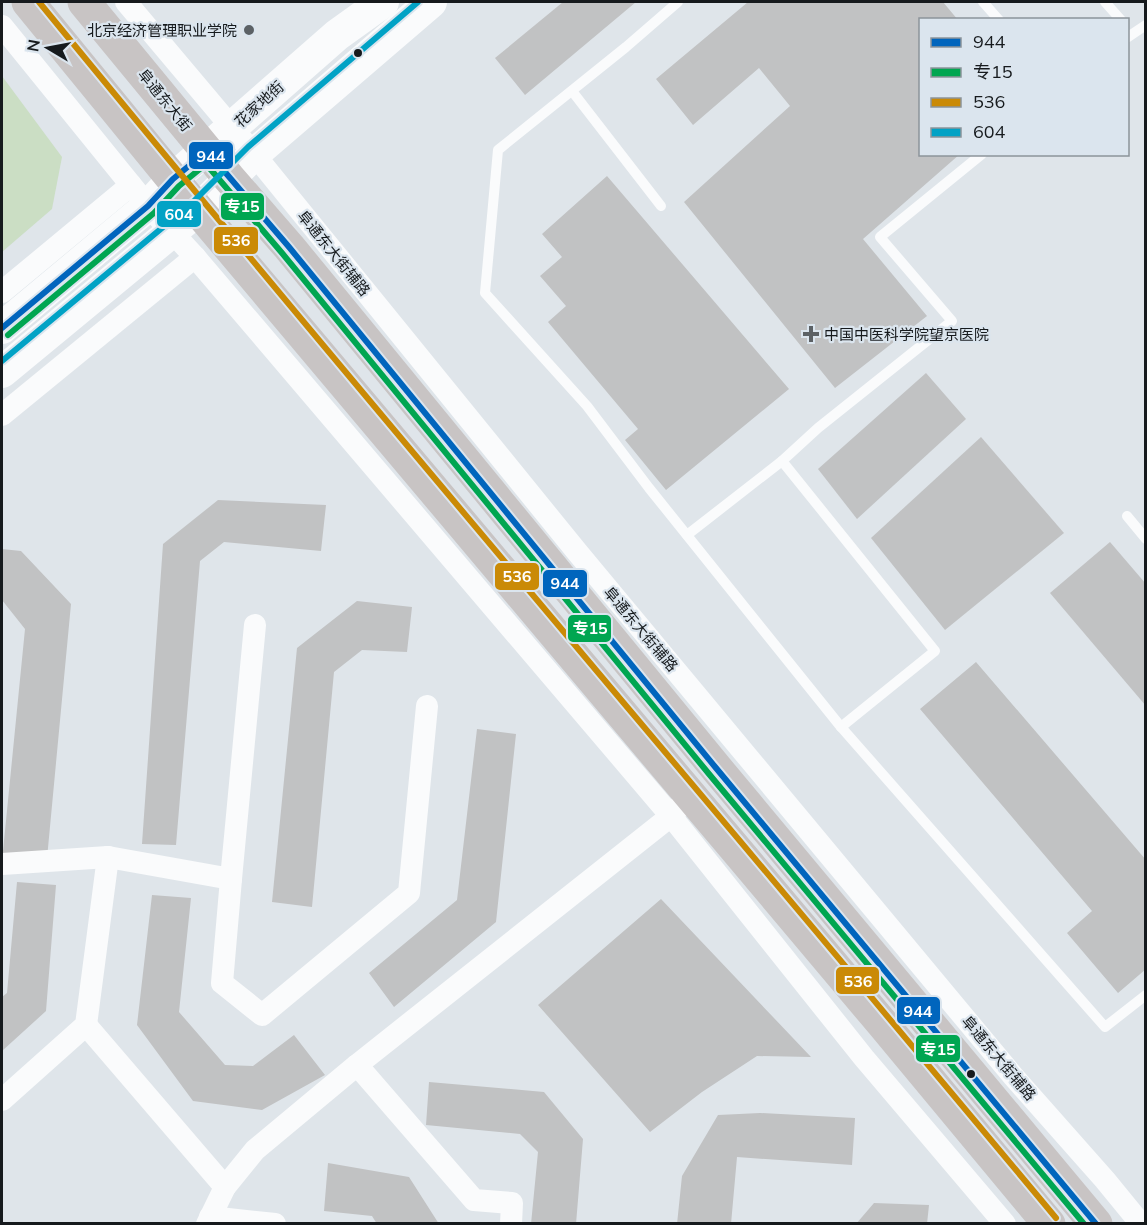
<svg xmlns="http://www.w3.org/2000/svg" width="1147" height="1225" font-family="Mulish,'Noto Sans SC',sans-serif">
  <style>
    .green { fill: #cbdec4 }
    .building { fill: #c1c2c3 }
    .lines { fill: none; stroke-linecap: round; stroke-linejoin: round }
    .service { stroke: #fafbfc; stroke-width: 10 }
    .minor { stroke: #fafbfc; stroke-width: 22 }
    .secondary { stroke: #fafbfc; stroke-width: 32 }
    .primary { stroke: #c8c4c4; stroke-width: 33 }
    .bus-1-casing { stroke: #dbe5ee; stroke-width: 10 }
    .bus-2-casing { stroke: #dbe5ee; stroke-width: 10 }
    .bus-3-casing { stroke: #dbe5ee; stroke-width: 10 }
    .bus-4-casing { stroke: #dbe5ee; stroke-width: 10 }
    .bus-1 { stroke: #0065bd; stroke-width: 6 }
    .bus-2 { stroke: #00a651; stroke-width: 6 }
    .bus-3 { stroke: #ca8a06; stroke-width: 6 }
    .bus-4 { stroke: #01a2c5; stroke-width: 6 }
    .poi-dot { fill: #5c6165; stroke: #dbe5ee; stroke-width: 2 }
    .bus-dot { fill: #161a1d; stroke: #dbe5ee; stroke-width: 2 }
    .labels { text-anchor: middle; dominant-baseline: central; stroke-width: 4.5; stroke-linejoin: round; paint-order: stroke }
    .poi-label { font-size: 15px; fill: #161a1d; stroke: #dbe5ee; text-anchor: end }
    .street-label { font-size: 15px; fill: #161a1d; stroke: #dbe5ee }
    .line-badge { stroke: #dbe5ee; stroke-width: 2 }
    .badge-label { font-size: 16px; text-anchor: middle; font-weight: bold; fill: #fff }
  </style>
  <rect width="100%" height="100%" fill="#dfe5ea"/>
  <polygon class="green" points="2,76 62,157 52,209 2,252"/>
  <g class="building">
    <polygon points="563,2 636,2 525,95 495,58"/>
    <polygon points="748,2 943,2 958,20 920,20 920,154 960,154 863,239 927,316 835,388 684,202 790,106 759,68 693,125 656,79"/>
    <polygon points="607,176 789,389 666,490 625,440 638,429 548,322 566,306 540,276 562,257 542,234"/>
    <polygon points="926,373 966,419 857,519 818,469"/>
    <polygon points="981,437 1064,533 945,630 871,538"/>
    <polygon points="218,500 326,505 321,551 224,542 200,561 176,845 142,844 163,544"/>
    <polygon points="1110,542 1146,584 1146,706 1050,593"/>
    <polygon points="2,549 21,551 71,604 46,869 2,861 25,629 2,600"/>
    <polygon points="357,601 412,607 407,652 362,650 334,672 312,907 272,902 297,648"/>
    <polygon points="976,662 1146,860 1146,969 1118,993 1067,933 1092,911 920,709"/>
    <polygon points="477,729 516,734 496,922 394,1007 369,973 457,900"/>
    <polygon points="17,882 56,885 46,1011 2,1051 2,997 7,993"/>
    <polygon points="152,895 191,898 179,1012 225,1065 253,1066 294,1035 325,1075 262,1110 193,1101 137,1025"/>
    <polygon points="661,899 811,1057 757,1056 702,1092 650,1132 538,1005"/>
    <polygon points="429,1082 544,1092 583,1139 576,1224 531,1224 538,1152 520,1134 426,1125"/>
    <polygon points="760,1113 855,1118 852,1165 737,1157 731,1224 677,1224 682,1176 718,1115"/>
    <polygon points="328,1163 409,1177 439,1224 377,1224 372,1216 324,1211"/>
    <polygon points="874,1203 929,1205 927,1224 856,1224"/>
  </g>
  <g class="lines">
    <g class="service">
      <polyline points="678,2 626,47 498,150 485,293 587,406 649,488 841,727 1105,1027 1146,995"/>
      <polyline points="983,2 999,20"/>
      <polyline points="1105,2 1121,20"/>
      <polyline points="1128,37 1146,25"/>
      <polyline points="572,91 661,206"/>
      <polyline points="782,461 935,651 841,727"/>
      <polyline points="1127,516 1146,539"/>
      <polyline points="687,535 782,461 818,428 952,321 880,237 982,154"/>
    </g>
    <g class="minor">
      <polyline points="126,2 254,154 578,553 1013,1076 1105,1180 1141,1224"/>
      <polyline points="2,26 148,206 195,257 671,816 864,1058 1005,1224"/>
      <polyline points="2,292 131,185"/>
      <polyline points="2,415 195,257"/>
      <polyline points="2,864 108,857 231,879 255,625"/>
      <polyline points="231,879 222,983 262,1015 409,893 427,706"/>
      <polyline points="86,1025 225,1187"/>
      <polyline points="357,1065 474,1200 512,1203 511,1224"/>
      <polyline points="2,1100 86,1025 108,857"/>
      <polyline points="210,1217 275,1224"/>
      <polyline points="207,1224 225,1187 255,1150 357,1065 671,816 682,804"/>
    </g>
    <g class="secondary">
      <polyline points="2,328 148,206 173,179 337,35 383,2"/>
      <polyline points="2,372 198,210 254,154 431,2"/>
    </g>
    <g class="primary">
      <polyline points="28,2 198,210 882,1023 1049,1224"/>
      <polyline points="84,2 229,178 289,247 716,768 1096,1224"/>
    </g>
    <g class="bus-1-casing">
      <polyline id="bus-1" points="2,328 148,206 173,179 207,151 289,247 716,768 1096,1224"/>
    </g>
    <g class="bus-2-casing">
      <polyline id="bus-2" points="8,335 154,213 179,186 206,164 282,253 709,774 1084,1224"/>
    </g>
    <g class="bus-3-casing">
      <path id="bus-3" d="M39,2C374,411 718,812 1056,1218"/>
    </g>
    <g class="bus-4-casing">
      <polyline id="bus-4" points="2,361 192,203 248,147 418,2"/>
    </g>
    <use href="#bus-1" class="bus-1"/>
    <use href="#bus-2" class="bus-2"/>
    <use href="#bus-3" class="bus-3"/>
    <use href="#bus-4" class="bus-4"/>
  </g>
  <g class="poi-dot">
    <circle cx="249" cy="30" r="6"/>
    <path d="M808 325h6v6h6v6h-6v6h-6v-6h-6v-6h6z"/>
  </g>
  <g class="bus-dot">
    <circle cx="358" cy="53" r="5"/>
    <circle cx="971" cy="1074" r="5"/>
  </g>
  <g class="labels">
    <g class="poi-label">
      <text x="237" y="30">北京经济管理职业学院</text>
      <text x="824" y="334" text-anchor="start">中国中医科学院望京医院</text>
    </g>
    <g class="street-label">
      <text transform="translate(165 100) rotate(51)">阜通东大街</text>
      <text transform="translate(259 104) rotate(-42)">花家地街</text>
      <text transform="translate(334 253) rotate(51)">阜通东大街辅路</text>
      <text transform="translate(641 629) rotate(50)">阜通东大街辅路</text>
      <text transform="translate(999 1058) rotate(50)">阜通东大街辅路</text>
    </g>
  </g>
  <g class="line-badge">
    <rect x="188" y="141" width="46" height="29" rx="6" fill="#0065bd"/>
    <rect x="220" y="192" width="45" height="29" rx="6" fill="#00a651"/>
    <rect x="156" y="200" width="46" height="28" rx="6" fill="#01a2c5"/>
    <rect x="213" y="226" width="46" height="29" rx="6" fill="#ca8a06"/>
    <rect x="494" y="562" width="46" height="29" rx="6" fill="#ca8a06"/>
    <rect x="542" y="569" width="46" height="29" rx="6" fill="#0065bd"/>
    <rect x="567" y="614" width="45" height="29" rx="6" fill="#00a651"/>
    <rect x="835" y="966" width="45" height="29" rx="6" fill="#ca8a06"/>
    <rect x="896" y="996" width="45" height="29" rx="6" fill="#0065bd"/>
    <rect x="915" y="1034" width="46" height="29" rx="6" fill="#00a651"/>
  </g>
  <g class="badge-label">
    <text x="211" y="162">944</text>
    <text x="242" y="212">专15</text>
    <text x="179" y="220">604</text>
    <text x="236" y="246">536</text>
    <text x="517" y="582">536</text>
    <text x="565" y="589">944</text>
    <text x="590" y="634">专15</text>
    <text x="858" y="987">536</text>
    <text x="918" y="1017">944</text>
    <text x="938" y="1055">专15</text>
  </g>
  <rect width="1147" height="1225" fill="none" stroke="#161a1d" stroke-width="6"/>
  <rect x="919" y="18" width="210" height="138" fill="#dbe5ee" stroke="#8c949a" stroke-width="1.5"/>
  <rect x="931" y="38" width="30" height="9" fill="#0065bd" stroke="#8c949a" stroke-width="1.5"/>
  <text x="973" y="48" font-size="18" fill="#161a1d">944</text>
  <rect x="931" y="68" width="30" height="9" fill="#00a651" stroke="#8c949a" stroke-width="1.5"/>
  <text x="973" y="78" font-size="18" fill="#161a1d">专15</text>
  <rect x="931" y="98" width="30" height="9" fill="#ca8a06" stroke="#8c949a" stroke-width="1.5"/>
  <text x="973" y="108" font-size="18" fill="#161a1d">536</text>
  <rect x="931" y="128" width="30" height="9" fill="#01a2c5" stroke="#8c949a" stroke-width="1.5"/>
  <text x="973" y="138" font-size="18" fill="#161a1d">604</text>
  <g transform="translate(48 48) rotate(280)" stroke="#dbe5ee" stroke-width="4.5" paint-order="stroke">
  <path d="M0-4.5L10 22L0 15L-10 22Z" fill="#161a1d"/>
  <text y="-9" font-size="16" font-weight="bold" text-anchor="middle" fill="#161a1d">N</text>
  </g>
</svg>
